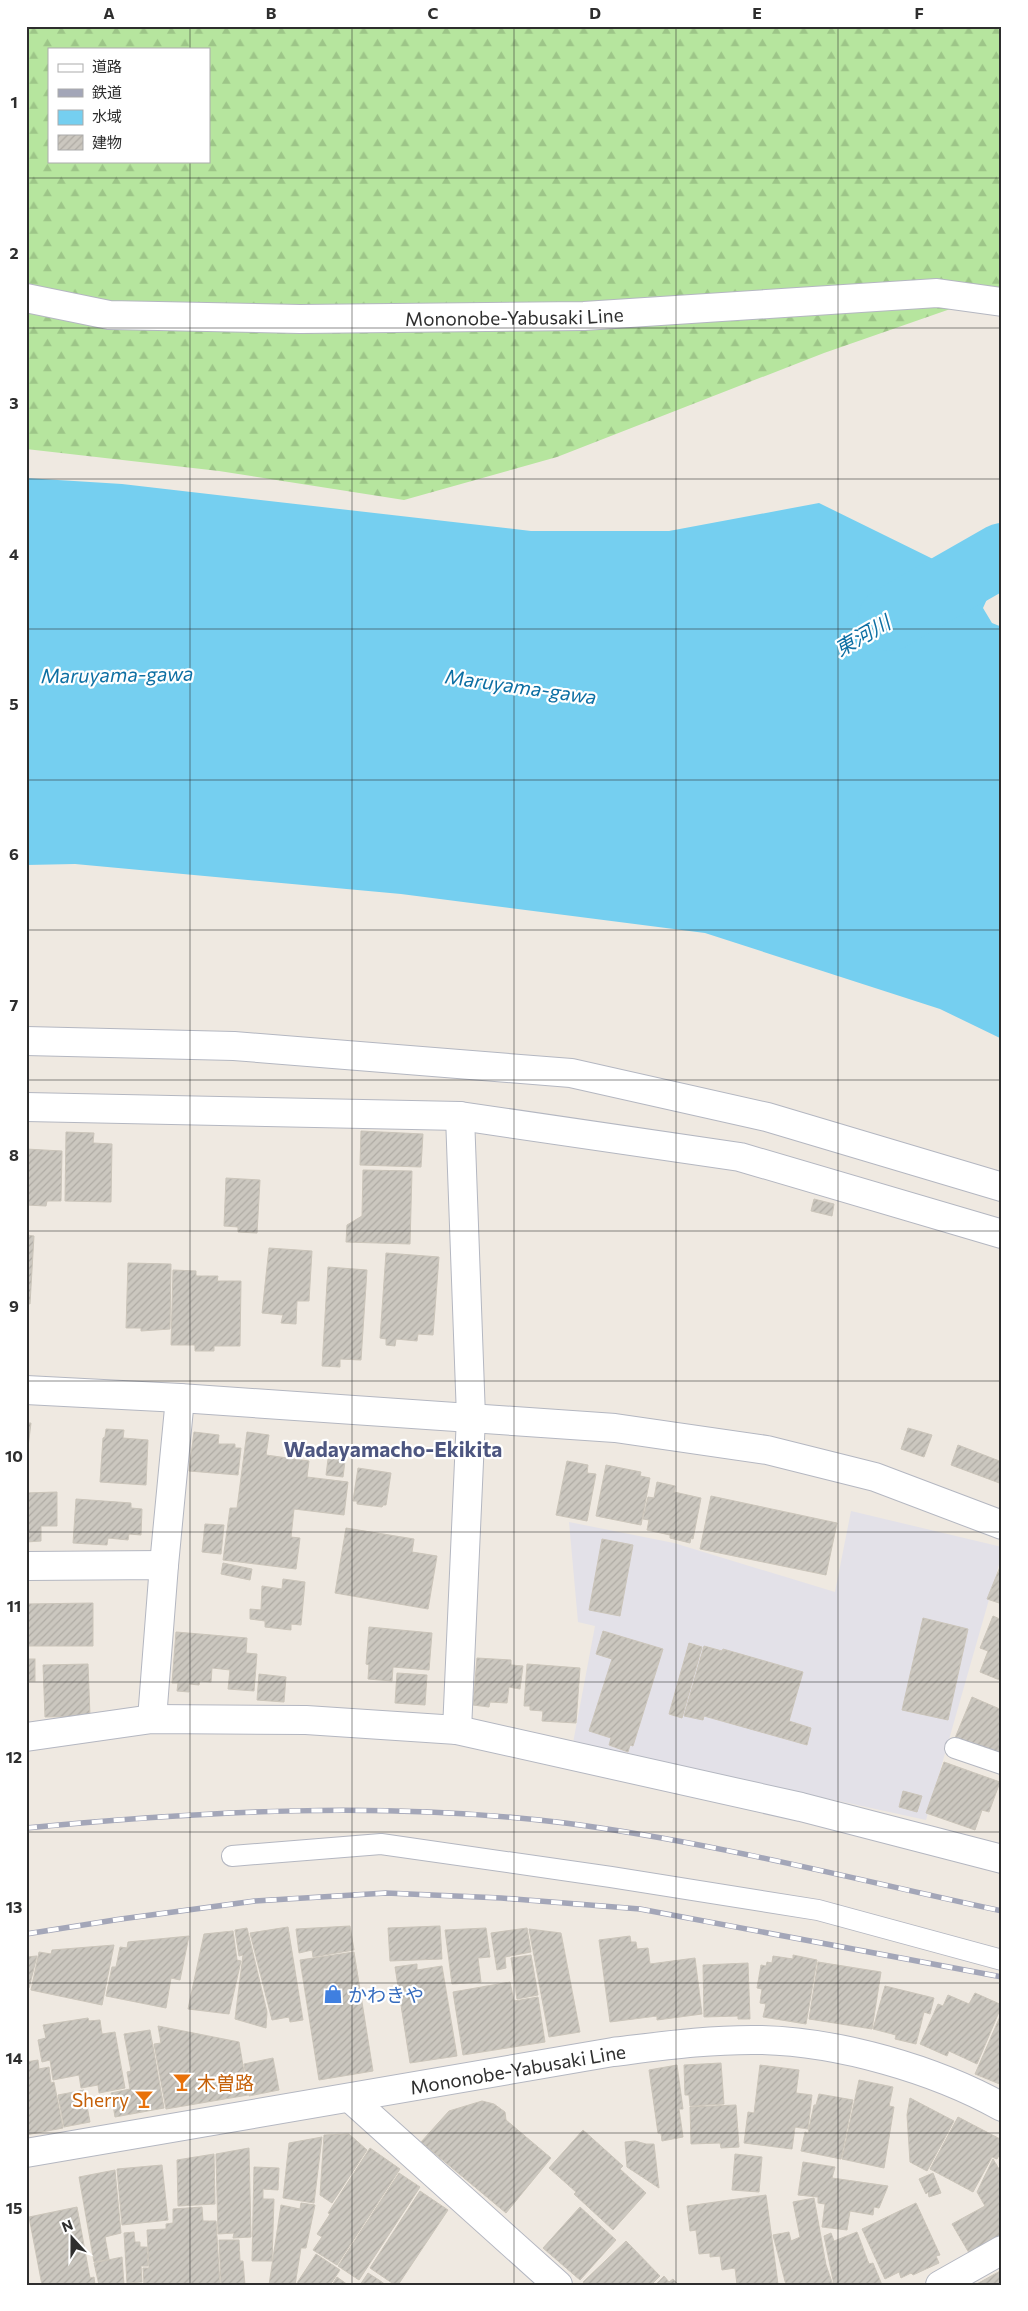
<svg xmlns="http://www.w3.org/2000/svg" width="1028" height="2311" font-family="Commissioner,'Noto Sans JP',sans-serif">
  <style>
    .industrial { fill: #e3e1e8 }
    .forest { fill: url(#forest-firs); fill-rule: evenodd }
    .water { fill: #75cff0 }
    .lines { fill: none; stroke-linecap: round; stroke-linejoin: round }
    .river { stroke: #75cff0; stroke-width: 64 }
    .building { fill: url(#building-hatch); stroke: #cbc5ba }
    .service-casing { stroke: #b4b7c1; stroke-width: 22 }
    .minor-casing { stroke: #b4b7c1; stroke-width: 30 }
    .tertiary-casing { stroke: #b4b7c1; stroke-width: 30 }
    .secondary-casing { stroke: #b4b7c1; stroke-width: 30 }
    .service { stroke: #fff; stroke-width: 20 }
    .minor { stroke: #fff; stroke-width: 28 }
    .tertiary { stroke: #fff; stroke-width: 28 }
    .secondary { stroke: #fff; stroke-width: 28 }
    .rail-casing { stroke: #a3a6b8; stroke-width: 5.5 }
    .rail { stroke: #fff; stroke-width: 4; stroke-dasharray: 11; stroke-linecap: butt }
    .grid { fill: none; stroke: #2e2e2e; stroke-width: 1; stroke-opacity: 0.55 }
    .labels { text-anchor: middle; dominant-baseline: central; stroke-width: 4.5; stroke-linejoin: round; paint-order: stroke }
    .street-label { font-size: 19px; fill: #2e2e2e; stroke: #fff }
    .shop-label { font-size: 19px; fill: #366cbe; stroke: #fff; text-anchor: start }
    .food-label { font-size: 19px; fill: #c56008; stroke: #fff; text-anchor: start }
    .water-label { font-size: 20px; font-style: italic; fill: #0d6fa3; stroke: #fff }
    .quarter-label { font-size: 21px; font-weight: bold; fill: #4d5680; stroke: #fff }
    .neatline { fill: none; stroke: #2e2e2e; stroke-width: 2 }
    .grid-label { font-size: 16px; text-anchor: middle; font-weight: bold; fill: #2e2e2e }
  </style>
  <defs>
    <pattern id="forest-firs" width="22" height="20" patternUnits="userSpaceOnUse" patternTransform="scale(1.25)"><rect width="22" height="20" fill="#b6e59e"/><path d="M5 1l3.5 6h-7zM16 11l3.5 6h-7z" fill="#9dc588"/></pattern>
    <pattern id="building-hatch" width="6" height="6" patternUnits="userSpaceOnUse" patternTransform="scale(1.25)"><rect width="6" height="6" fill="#cbc7bf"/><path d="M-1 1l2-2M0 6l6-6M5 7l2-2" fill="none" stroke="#afaba4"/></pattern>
  </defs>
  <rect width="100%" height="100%" fill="#efe9e1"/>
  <polygon class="industrial" points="851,1511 1002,1547 1002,1554 926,1820 573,1743 595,1626 578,1622 569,1522 674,1543 835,1592"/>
  <path class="forest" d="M26,26H1002V291L824,353L557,457L404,500L219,471L26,449ZM49,49H209V161H49Z"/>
  <polygon class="water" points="26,478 122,484 531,531 669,531 819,503 992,588 983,608 992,623 1002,627 1002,1039 940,1009 705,933 401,894 75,864 26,865"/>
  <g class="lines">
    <polyline class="river" points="890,619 1002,555"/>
  </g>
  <g class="building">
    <polygon points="361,1131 423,1134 421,1167 360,1165"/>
    <polygon points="66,1132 94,1133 93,1143 112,1144 111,1202 65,1201"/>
    <polygon points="26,1149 62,1151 61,1201 47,1201 46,1206 26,1205"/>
    <polygon points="363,1170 412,1171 410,1244 346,1242 347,1225 362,1216"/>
    <polygon points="226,1178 260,1180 257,1233 238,1232 238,1227 224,1226"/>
    <polygon points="814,1199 834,1204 832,1216 811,1211"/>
    <polygon points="26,1235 34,1236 30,1304 26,1303"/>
    <polygon points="269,1248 312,1251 309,1301 297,1301 296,1324 281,1323 283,1315 262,1313"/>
    <polygon points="386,1253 439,1257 433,1335 418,1334 417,1341 396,1339 395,1346 386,1345 386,1339 380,1338"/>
    <polygon points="128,1263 171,1264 170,1329 141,1331 141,1328 126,1328"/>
    <polygon points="328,1267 367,1270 361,1360 340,1359 340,1367 322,1366"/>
    <polygon points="173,1270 196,1271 196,1276 218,1276 217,1281 241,1281 240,1346 214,1346 214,1351 195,1351 195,1345 171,1345"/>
    <polygon points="26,1423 31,1423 26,1463"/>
    <polygon points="908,1428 932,1435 924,1457 901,1449"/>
    <polygon points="106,1429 124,1430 123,1438 148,1440 146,1485 100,1482 103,1438 105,1437"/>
    <polygon points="194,1432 219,1435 218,1444 235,1444 235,1448 241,1448 238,1475 189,1471"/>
    <polygon points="247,1432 269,1435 266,1455 309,1461 307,1477 348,1482 344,1515 294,1509 291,1537 300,1538 296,1569 223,1560 230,1508 237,1508"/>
    <polygon points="958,1445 1002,1462 1002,1484 951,1465"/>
    <polygon points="329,1451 346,1453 343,1477 326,1475"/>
    <polygon points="567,1461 588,1465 587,1473 596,1474 587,1521 556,1515"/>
    <polygon points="606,1465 641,1472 640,1476 650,1478 641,1525 596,1516"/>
    <polygon points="358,1468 391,1473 386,1505 383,1505 382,1507 357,1504 357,1501 353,1501"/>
    <polygon points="657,1482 675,1486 674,1492 701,1498 693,1539 691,1538 690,1543 670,1538 670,1535 647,1530 649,1520 643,1519 648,1497 654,1498"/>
    <polygon points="57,1492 57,1526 41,1526 41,1541 26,1542 26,1493"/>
    <polygon points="711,1496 837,1523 826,1575 700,1549"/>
    <polygon points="76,1499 131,1503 131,1508 142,1509 141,1535 129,1534 128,1540 108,1538 107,1545 73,1543"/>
    <polygon points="205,1524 224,1525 221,1554 202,1552"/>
    <polygon points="346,1528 414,1539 412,1552 437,1556 428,1609 335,1593"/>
    <polygon points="602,1539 633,1545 620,1616 589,1610"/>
    <polygon points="1002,1562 1002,1604 987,1599"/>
    <polygon points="223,1563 252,1569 250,1580 221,1574"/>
    <polygon points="283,1579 305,1582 301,1625 291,1624 291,1630 265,1627 265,1621 250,1619 250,1609 261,1610 262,1586 282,1589"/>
    <polygon points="93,1603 93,1646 26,1646 26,1604"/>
    <polygon points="993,1616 1002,1620 1002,1681 980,1672 988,1651 980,1648"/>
    <polygon points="923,1618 968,1629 948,1720 902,1710"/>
    <polygon points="369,1627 432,1633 429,1670 393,1667 392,1681 368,1679 369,1665 366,1664"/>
    <polygon points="603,1631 663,1649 633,1746 630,1745 628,1752 609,1745 611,1738 589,1731 612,1659 596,1654"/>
    <polygon points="176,1632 247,1638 246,1653 257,1654 254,1691 228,1689 230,1670 212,1668 211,1682 200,1681 199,1685 189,1684 189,1692 177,1691 178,1683 172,1683"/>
    <polygon points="689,1643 702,1647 682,1718 669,1714"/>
    <polygon points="704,1646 722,1651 723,1649 803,1672 789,1721 811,1728 807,1745 704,1716 703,1720 684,1716"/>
    <polygon points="477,1658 511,1660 511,1665 523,1666 520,1689 509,1687 507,1703 490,1702 489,1707 473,1705"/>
    <rect x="26" y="1659" width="9" height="22"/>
    <polygon points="88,1664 90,1716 45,1717 43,1665"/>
    <polygon points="527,1664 580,1668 576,1723 542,1721 543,1711 530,1710 530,1706 524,1706"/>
    <polygon points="397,1673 427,1675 425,1705 395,1703"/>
    <polygon points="259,1674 286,1677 284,1702 257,1700"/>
    <polygon points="972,1697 1002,1710 1002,1758 955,1738"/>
    <polygon points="944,1762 1000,1782 989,1812 982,1810 975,1830 926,1813"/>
    <polygon points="903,1791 922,1796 917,1812 899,1807"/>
    <polygon points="350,1926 354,1950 313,1957 312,1950 299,1953 296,1929"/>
    <polygon points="440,1926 442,1959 390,1961 388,1928"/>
    <polygon points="288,1927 303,2020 290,2022 289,2017 272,2020 250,1933"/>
    <polygon points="247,1928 267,2012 266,2028 235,2019 243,1955 239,1956 235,1930"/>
    <polygon points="486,1928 490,1957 478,1958 481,1982 452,1984 445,1930"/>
    <polygon points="527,1928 531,1952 505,1957 506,1968 497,1970 491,1933"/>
    <polygon points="529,1929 561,1933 580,2032 549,2037"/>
    <polygon points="233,1931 237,1960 241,1961 229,2014 188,2009 204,1934"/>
    <polygon points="189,1936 180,1980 171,1978 166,2008 106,1996 112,1967 116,1967 120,1947 127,1948 128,1942"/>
    <polygon points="630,1936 631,1942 636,1942 637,1949 648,1948 650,1964 695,1958 702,2014 657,2020 657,2016 610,2022 599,1940"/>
    <polygon points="114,1945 102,2005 31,1990 39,1952 51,1954 52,1950"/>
    <polygon points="354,1952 373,2071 319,2080 300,1960"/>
    <polygon points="531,1955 538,1995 517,1999 511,1958"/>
    <polygon points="793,1955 817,1960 806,2024 763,2017 766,2004 760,2003 762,1989 757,1988 761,1965 766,1966 767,1962 772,1963 773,1956 793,1959"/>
    <polygon points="37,1956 29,1988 26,1987 26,1957"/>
    <polygon points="818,1962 881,1972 872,2029 809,2019"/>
    <polygon points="748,1963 750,2019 738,2019 738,2016 704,2017 703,1965"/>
    <polygon points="417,1964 417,1970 442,1966 457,2056 410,2063 395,1967"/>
    <polygon points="510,1982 514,2001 538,1997 545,2042 463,2055 453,1992"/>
    <polygon points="885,1986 934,1998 930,2014 924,2012 916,2044 895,2039 896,2035 873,2029"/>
    <polygon points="975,1993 1002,2005 977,2064 949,2051 947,2056 920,2044 938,2004 943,2006 948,1995 969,2004"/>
    <polygon points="1002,2012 1002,2085 975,2074"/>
    <polygon points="88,2018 89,2021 100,2020 102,2034 115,2032 125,2088 99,2093 98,2085 81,2088 79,2075 53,2080 50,2060 42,2062 38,2040 46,2038 43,2025"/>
    <polygon points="158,2026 239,2042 248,2095 166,2109 154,2044 161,2043"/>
    <polygon points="150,2030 164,2108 115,2117 111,2093 130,2089 127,2072 131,2071 124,2034"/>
    <polygon points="273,2058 279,2090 249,2096 244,2064"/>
    <polygon points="38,2060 39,2069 49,2067 51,2083 54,2082 63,2128 26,2135 26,2062"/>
    <polygon points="721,2063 724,2104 690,2106 689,2095 685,2095 684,2065"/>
    <polygon points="677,2065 683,2109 679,2109 683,2137 662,2141 661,2133 658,2133 649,2070"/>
    <polygon points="760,2065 799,2070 796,2093 812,2095 808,2129 795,2127 792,2149 744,2143 748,2112 754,2113"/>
    <polygon points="859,2080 893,2087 889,2106 894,2107 884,2168 842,2159"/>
    <polygon points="84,2090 90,2122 64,2127 58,2095"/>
    <polygon points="819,2094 853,2100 841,2159 801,2151 805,2132 808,2133 814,2105 816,2105"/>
    <polygon points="910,2098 954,2121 927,2171 910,2162 907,2115"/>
    <polygon points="482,2101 494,2104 505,2112 506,2120 551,2158 506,2213 421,2142 449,2111"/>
    <polygon points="736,2105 739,2147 721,2148 720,2143 691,2144 690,2107"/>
    <polygon points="958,2117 1002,2140 1002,2150 997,2159 992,2157 973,2192 930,2169"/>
    <polygon points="583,2130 623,2166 620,2169 646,2193 613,2230 574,2194 576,2192 549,2168"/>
    <polygon points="349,2134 367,2150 332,2203 320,2195 324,2135"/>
    <polygon points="322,2137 314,2203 283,2198 289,2143"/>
    <polygon points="635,2141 646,2144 654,2144 659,2188 627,2167 625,2142"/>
    <polygon points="249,2148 251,2237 233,2238 234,2233 218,2234 216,2154"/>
    <polygon points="370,2148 400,2169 337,2265 313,2250 322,2237 317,2234 330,2214 328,2213"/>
    <polygon points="214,2154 215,2204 178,2206 177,2160"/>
    <polygon points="735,2154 762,2157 759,2192 732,2190"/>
    <polygon points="993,2159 1002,2174 1002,2242 972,2258 952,2224 985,2206 977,2192"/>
    <polygon points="803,2162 835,2167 832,2178 888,2186 879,2208 874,2207 873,2215 850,2211 847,2230 822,2227 825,2204 818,2203 818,2197 798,2195"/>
    <polygon points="162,2165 168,2220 122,2225 117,2169"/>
    <polygon points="254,2167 279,2168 278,2190 263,2189 263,2199 274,2199 272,2261 252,2261"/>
    <polygon points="115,2170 121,2233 105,2237 109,2259 94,2262 79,2177"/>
    <polygon points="399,2173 420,2187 359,2280 338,2266"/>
    <polygon points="933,2173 941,2193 929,2197 928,2192 926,2194 919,2179"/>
    <polygon points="420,2191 448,2210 398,2285 395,2285 370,2268"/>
    <polygon points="766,2195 778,2284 737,2285 735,2268 722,2270 720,2256 710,2257 710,2253 699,2254 696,2230 690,2231 687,2206"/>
    <polygon points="814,2198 826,2265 833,2285 786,2285 773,2235 789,2232 791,2241 800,2237 793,2202"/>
    <polygon points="301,2203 315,2205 306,2248 301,2248 295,2285 269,2285 281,2205 300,2209"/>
    <polygon points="916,2203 940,2255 936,2256 939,2263 913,2275 911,2273 901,2278 899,2272 885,2279 862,2229"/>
    <polygon points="77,2207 90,2278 94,2277 95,2285 42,2285 29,2217"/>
    <polygon points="202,2207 203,2221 216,2221 220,2285 144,2285 143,2268 149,2268 147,2230 166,2229 166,2224 173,2223 173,2209"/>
    <polygon points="580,2207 616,2240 580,2280 543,2248"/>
    <polygon points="134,2232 135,2242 140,2242 140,2247 147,2247 148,2266 141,2266 142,2282 127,2283 124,2233"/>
    <polygon points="857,2232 869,2264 873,2263 882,2285 834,2285 824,2236 831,2233 834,2241"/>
    <polygon points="219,2240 239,2240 240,2261 243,2261 245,2285 221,2284"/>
    <polygon points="626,2241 660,2276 651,2285 585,2285 583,2282"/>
    <polygon points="316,2254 340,2270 330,2285 300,2285 297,2283"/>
    <polygon points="122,2257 124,2285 99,2285 94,2263"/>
    <polygon points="1002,2270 1002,2285 975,2285"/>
    <polygon points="368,2273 379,2280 386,2285 360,2285"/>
    <polygon points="664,2276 669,2282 673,2279 679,2285 655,2285"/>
    <polygon points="337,2277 348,2285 332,2285"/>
  </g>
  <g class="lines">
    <g class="service-casing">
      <g id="service">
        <polyline points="955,1748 1002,1764"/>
        <polyline points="232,1856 381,1844 611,1877 818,1910 1002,1960"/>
      </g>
    </g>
    <g class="minor-casing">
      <g id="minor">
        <polyline points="26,1041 234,1046 571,1073 767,1117 1002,1187"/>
        <polyline points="26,1107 460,1116 740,1157 1002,1234"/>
        <polyline points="164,1565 180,1398"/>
        <polyline points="26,1566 164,1565 152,1719"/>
        <polyline points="457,1730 471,1417 460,1116"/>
        <polyline points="26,1737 152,1719 306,1720 457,1730 801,1807 1002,1859"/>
        <polyline points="350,2098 558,2285"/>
        <polyline points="940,2285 1002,2250"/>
      </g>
    </g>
    <g class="tertiary-casing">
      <polyline id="tertiary" points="26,1390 180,1398 615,1428 767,1450 875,1477 1002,1525"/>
    </g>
    <g class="secondary-casing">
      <g id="secondary">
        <path id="s1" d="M26,298L109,315L300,319L584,316L937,293L1002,302"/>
        <path id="s2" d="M26,2153L613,2052C662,2046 711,2039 761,2040C839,2042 934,2069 1002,2107"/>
      </g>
    </g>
    <use href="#service" class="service"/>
    <use href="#minor" class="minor"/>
    <use href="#tertiary" class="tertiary"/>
    <use href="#secondary" class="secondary"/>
    <g class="rail-casing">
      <g id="rail">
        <path d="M26,1828C205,1811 386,1801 565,1823C712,1842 857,1880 1002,1911"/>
        <polyline points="26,1934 121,1919 255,1901 386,1893 501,1898 640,1909 1002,1977"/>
      </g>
    </g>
    <use href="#rail" class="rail"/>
  </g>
  <path class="grid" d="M190,26V49M352,26V2285M514,26V2285M676,26V2285M838,26V2285M190,161V2285M26,178H1002M26,328H1002M26,479H1002M26,629H1002M26,780H1002M26,930H1002M26,1080H1002M26,1231H1002M26,1381H1002M26,1532H1002M26,1682H1002M26,1832H1002M26,1983H1002M26,2133H1002"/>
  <defs>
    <g id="shop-bare" transform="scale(1.5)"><path d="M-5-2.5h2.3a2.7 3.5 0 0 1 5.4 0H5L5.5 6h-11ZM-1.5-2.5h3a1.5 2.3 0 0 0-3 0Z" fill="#3f7fe0" stroke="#fff" stroke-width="2.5" paint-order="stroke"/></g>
    <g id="bar-bare" transform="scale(1.5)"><path d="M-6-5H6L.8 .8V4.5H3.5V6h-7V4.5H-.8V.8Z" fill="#e8710a" stroke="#fff" stroke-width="2.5" paint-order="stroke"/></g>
  </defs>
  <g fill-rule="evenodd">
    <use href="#shop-bare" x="333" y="1994"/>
    <use href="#bar-bare" x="182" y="2082"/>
    <use href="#bar-bare" x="144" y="2099"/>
  </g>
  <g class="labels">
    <g class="street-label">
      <text stroke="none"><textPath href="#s1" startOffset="490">Mononobe-Yabusaki Line</textPath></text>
      <text stroke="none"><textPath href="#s2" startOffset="499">Mononobe-Yabusaki Line</textPath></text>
    </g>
    <g class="shop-label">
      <text x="348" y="1994">かわきや</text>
    </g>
    <g class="food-label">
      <text x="197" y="2082">木曽路</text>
      <text x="129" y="2099" text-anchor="end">Sherry</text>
    </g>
    <g class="water-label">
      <text transform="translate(862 635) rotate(-30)">東河川</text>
      <text transform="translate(117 674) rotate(-1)">Maruyama-gawa</text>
      <text transform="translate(521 686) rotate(8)">Maruyama-gawa</text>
    </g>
    <g class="quarter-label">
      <text x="393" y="1448">Wadayamacho-Ekikita</text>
    </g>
  </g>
  <rect width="1028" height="2311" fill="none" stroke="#ffffff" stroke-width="55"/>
  <rect x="48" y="48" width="162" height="115" fill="#ffffff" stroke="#ababab"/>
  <rect x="58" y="64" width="25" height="8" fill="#ffffff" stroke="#ababab"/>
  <text x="92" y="72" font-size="15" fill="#2e2e2e">道路</text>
  <rect x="58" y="89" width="25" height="8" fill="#a3a6b8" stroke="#ababab"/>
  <text x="92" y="98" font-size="15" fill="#2e2e2e">鉄道</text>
  <rect x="58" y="110" width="25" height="15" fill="#75cff0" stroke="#ababab"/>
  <text x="92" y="122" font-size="15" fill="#2e2e2e">水域</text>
  <rect x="58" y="135" width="25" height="15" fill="url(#building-hatch)" stroke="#ababab"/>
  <text x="92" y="148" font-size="15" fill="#2e2e2e">建物</text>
  <g transform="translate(72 2238) rotate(339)" stroke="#ffffff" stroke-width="4" paint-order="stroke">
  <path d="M0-4L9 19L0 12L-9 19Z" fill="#2e2e2e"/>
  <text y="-8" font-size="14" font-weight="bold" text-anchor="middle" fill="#2e2e2e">N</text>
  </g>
  <rect x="28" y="28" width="972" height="2256" class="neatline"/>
  <g class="grid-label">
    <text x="109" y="19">A</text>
    <text x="271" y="19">B</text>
    <text x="433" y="19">C</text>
    <text x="595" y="19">D</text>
    <text x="757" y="19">E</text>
    <text x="919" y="19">F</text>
    <text x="14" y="108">1</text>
    <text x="14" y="259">2</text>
    <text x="14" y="409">3</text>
    <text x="14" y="560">4</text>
    <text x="14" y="710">5</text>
    <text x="14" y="860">6</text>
    <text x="14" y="1011">7</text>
    <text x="14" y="1161">8</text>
    <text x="14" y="1312">9</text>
    <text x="14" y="1462">10</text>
    <text x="14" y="1612">11</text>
    <text x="14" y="1763">12</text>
    <text x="14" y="1913">13</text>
    <text x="14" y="2064">14</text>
    <text x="14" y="2214">15</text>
  </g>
</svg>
